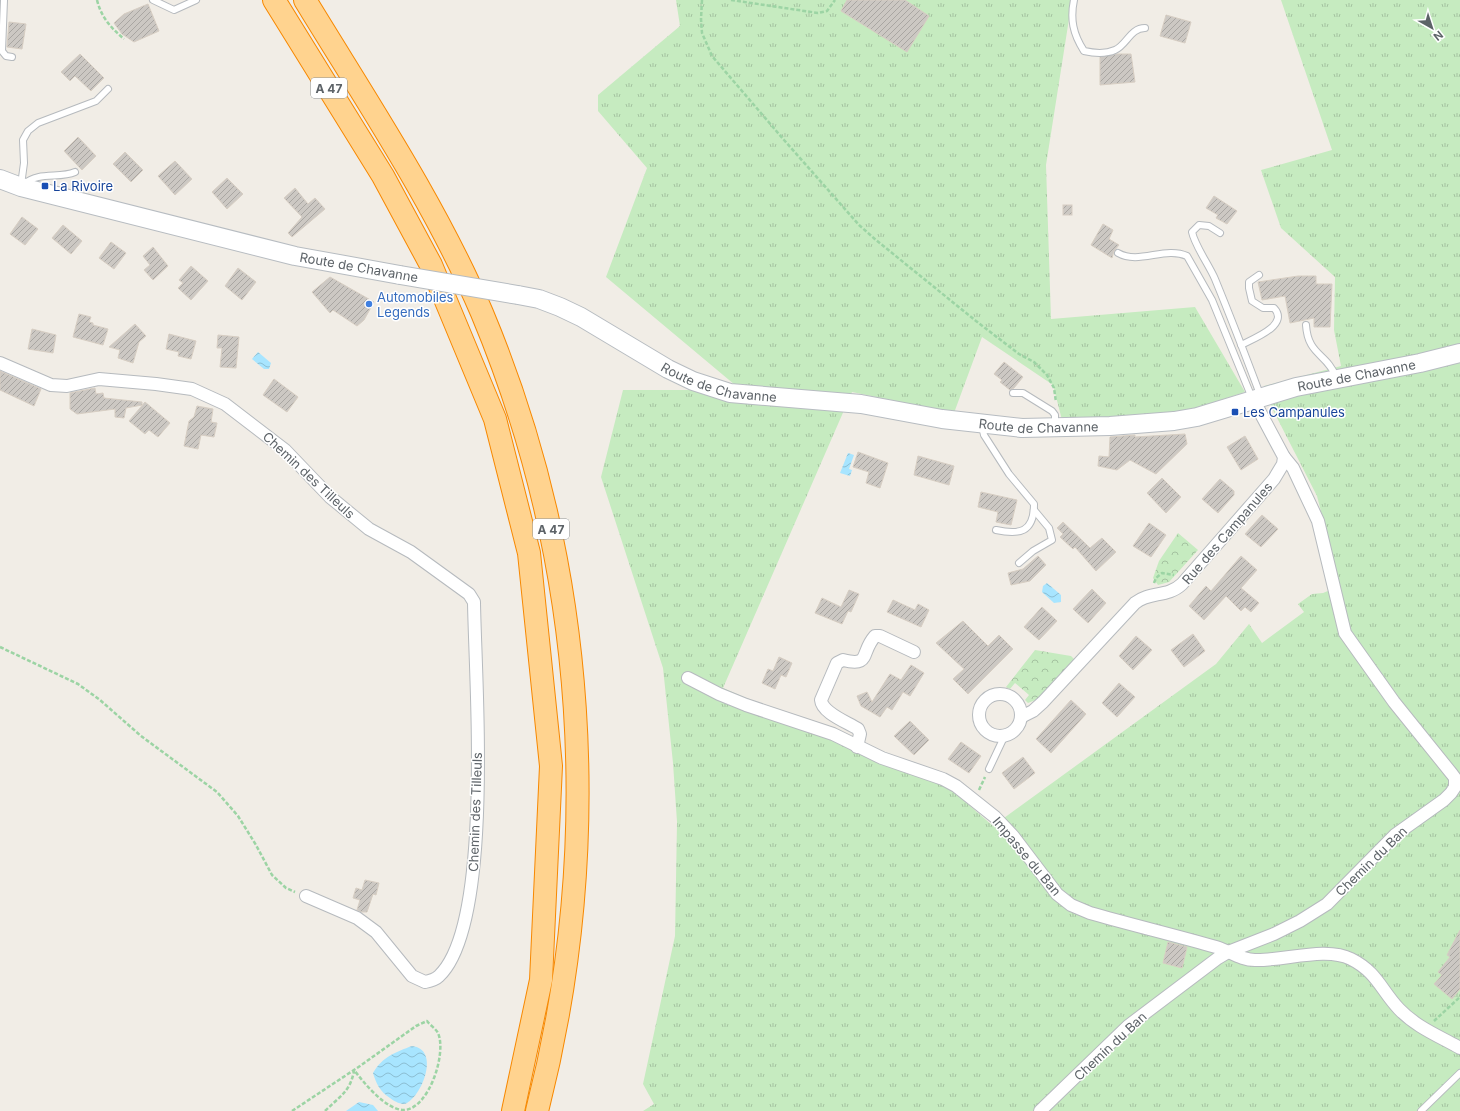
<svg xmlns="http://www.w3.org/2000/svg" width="1460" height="1111" font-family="Inter,sans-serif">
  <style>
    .grass { fill: url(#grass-tufts) }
    .park { fill: url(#park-crowns) }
    .water { fill: url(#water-waves) }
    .building { fill: url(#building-hatch); stroke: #d7cec3 }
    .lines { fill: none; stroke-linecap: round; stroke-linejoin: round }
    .lane-casing { stroke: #b6babe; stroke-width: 8 }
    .street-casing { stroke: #b6babe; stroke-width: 14 }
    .secondary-casing { stroke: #b7bcc1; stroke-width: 20 }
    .highway-casing { stroke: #f78800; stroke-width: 24 }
    .path { stroke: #9cd4a4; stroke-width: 2.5; stroke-dasharray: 4 2; stroke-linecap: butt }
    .lane { stroke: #fff; stroke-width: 6 }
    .street { stroke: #fff; stroke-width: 12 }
    .secondary { stroke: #fff; stroke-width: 18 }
    .highway { stroke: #ffd38f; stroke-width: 22 }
    .secondary-bridge-casing { stroke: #b7bcc1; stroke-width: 20; stroke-linecap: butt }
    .secondary-bridge { stroke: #fff; stroke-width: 18 }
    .transit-dot { fill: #1a4fb4; stroke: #fff; stroke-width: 1.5 }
    .shop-dot { fill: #3f7fe0; stroke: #fff; stroke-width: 1.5 }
    .labels { text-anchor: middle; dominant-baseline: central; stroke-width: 3; stroke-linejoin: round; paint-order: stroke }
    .shield { fill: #fff; stroke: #8e9295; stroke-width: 1 }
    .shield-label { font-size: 12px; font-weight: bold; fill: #5d6368 }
    .transit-label { font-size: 13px; fill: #164399; stroke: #fff; text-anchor: start }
    .street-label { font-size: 13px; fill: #5d6368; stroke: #fff }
    .shop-label { font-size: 13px; fill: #366cbe; stroke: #fff; text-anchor: start }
  </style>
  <defs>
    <pattern id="grass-tufts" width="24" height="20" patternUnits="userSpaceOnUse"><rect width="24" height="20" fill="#c6ebc0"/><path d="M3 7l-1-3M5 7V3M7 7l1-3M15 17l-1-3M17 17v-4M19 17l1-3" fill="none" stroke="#a4c2a0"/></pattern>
    <pattern id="park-crowns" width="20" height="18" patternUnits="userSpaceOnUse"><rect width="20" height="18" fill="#c6ebc0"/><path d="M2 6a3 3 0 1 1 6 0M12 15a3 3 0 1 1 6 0" fill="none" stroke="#a4c2a0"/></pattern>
    <pattern id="water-waves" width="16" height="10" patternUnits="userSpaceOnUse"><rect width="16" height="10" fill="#a8e5ff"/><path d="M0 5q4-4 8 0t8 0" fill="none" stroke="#8cbdd2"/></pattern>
    <pattern id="building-hatch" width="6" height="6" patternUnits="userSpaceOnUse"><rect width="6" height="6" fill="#ccc8c3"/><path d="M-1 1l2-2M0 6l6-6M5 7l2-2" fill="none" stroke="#a9a6a2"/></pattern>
  </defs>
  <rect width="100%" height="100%" fill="#f1ede6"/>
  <polygon class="grass" points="676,0 1072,0 1046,165 1051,319 1195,307 1245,392 1172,416 1062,420 1053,385 982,337 954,413 852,392 723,688 946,785 993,826 1216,664 1249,624 1262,643 1304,612 1298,604 1312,594 1323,593 1340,586 1317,496 1273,410 1264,386 1341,366 1334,330 1335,277 1281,228 1261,170 1332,150 1281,0 1460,0 1460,1111 643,1111 654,1104 643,1084 675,936 677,822 673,763 663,668 601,477 623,390 741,390 606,277 647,168 598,111 598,95 680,26"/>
  <g class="park">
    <polygon points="1178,533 1198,550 1169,582 1158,585 1153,578 1159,561"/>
    <polygon points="1035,650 1071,656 1075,660 1038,699 1028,703 1025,700 1029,695 1015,683 1010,689 1006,687"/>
  </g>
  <g class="water">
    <polygon points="258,352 271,363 269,369 264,369 252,359"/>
    <polygon points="848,453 854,455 849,469 852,470 850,476 840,473"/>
    <polygon points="1047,583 1061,595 1061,602 1054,603 1042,592 1043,586"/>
    <path d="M412,1046C440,1049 423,1094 407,1103C402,1106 394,1101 390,1098C380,1092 376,1083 373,1073C382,1057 396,1052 412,1046Z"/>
    <polygon points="359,1102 373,1105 378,1111 346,1111"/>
  </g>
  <g class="building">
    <polygon points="847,0 905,0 929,16 907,52 841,11"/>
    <polygon points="148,4 159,31 134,42 122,34 114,23 124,14"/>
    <polygon points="1166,15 1191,22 1185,43 1160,36"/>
    <polygon points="9,22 26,24 22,49 7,47"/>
    <polygon points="80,54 104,78 91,91 75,76 70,81 61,72"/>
    <polygon points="1117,54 1131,54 1135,82 1100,85 1100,57"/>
    <polygon points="78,137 96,156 82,170 64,151"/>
    <polygon points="125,152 143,170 131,182 113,164"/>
    <polygon points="175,161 192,179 175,195 158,176"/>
    <polygon points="227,178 243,194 227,209 212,192"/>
    <polygon points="295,188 308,204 315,198 325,209 292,237 288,233 302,217 284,198"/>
    <polygon points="1214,196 1237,211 1227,224 1216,218 1218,215 1206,208"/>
    <rect x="1063" y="205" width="9" height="10"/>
    <polygon points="22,217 38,229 25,245 10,234"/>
    <polygon points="1103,224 1113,230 1109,239 1119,245 1114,251 1112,258 1091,245"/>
    <polygon points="63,225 82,241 71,254 52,238"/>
    <polygon points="111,242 126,253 114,269 99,258"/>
    <polygon points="153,247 168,266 153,280 144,270 150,265 143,256"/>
    <polygon points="191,266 208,281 191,300 178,288 183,283 179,280"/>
    <polygon points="238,268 256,282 242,300 225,286"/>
    <polygon points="1298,276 1316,276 1316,284 1332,284 1330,327 1314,327 1314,318 1290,323 1285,296 1262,300 1258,282"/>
    <polygon points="330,277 374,302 364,320 357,326 333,310 330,313 312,292"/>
    <polygon points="79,314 91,317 89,322 93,323 93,325 108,329 103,345 73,337"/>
    <polygon points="135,324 146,336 139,342 133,363 118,358 120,350 109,347"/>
    <polygon points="32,329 56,335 53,353 28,349"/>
    <polygon points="169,334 196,341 191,359 178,356 179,352 166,349"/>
    <polygon points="218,335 239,337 236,368 220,367 222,348 217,348"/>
    <polygon points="1004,362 1023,377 1014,388 1010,390 1000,382 1002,380 994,374"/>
    <polygon points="0,371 41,389 34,406 0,390"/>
    <polygon points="274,379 298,397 287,412 263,395"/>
    <polygon points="95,388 96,394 103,393 104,398 142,402 142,405 126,408 124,418 115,417 115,409 77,414 70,409 70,393"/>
    <polygon points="145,402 170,423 158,437 149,430 145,434 129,421"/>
    <polygon points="197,406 213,409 211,422 217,423 214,437 201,435 198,449 184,446 189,421 194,417"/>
    <polygon points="1185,434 1187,444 1156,474 1130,460 1117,470 1098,466 1099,456 1109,457 1110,437 1135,435 1135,437"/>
    <polygon points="1245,436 1258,459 1241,470 1227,447"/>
    <polygon points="858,452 888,463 880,488 866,483 869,472 853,467"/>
    <polygon points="918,456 954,466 949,485 914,475"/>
    <polygon points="1162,478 1181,497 1166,513 1147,493"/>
    <polygon points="1220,479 1234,491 1234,495 1218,513 1202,499"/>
    <polygon points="981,492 1017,500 1011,525 996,522 998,512 978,507"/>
    <polygon points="1262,515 1278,529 1261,547 1245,534"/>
    <polygon points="1063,522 1090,548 1102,538 1116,552 1096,571 1075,547 1073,549 1060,537 1063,534 1057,528"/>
    <polygon points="1149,523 1166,535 1151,557 1133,546"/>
    <polygon points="1038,556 1046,565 1030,581 1011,585 1008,573 1023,569"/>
    <polygon points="1241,556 1257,570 1241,588 1259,603 1251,612 1245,607 1241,611 1226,596 1204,620 1189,606 1206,586 1211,591"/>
    <polygon points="1092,589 1106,603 1088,623 1073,609"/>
    <polygon points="849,590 859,594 851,612 848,611 842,624 815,613 822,598 841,607"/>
    <polygon points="893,600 915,610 918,604 929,610 921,627 887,612"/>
    <polygon points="1042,607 1057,621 1039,640 1024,627"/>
    <polygon points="963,621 988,646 999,635 1013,649 968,694 953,679 964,669 936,643"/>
    <polygon points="1193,634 1205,651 1184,667 1171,650"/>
    <polygon points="1136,636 1152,650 1133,670 1119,656"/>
    <polygon points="779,657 792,663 786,677 781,675 775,689 762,683 768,669 773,671"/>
    <polygon points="911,665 924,673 910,696 903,692 892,710 887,707 880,717 861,706 857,696 867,692 872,702 890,674 901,680"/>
    <polygon points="1119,683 1135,697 1117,717 1102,703"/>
    <polygon points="1071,700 1086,714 1051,753 1036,739"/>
    <polygon points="910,721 929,740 914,755 894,736"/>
    <polygon points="961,742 981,756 969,773 948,759"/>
    <polygon points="1023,757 1035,773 1014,789 1002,773"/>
    <polygon points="365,880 379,883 376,895 373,894 367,912 361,912 357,910 360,900 353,898 356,888 362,890"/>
    <polygon points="1460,930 1460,989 1452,999 1434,984 1442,975 1438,972 1450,957 1447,955"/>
    <polygon points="1168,942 1187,947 1182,968 1163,963"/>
  </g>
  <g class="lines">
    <g class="lane-casing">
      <g id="lane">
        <polyline points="4,0 2,51 6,56 12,57"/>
        <polyline points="153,0 174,10 196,0"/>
        <path d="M1074,0C1070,19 1073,34 1084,51C1093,53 1106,54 1115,50C1127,45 1130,28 1145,28"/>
        <path d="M24,184C39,171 59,179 75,172"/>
        <polyline points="21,185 24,163 23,140 28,131 38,123 96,101 108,89"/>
        <path d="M1220,233L1209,226L1199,225L1192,232C1195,246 1209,265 1215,279C1231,318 1246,357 1261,397"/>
        <path d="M1118,253C1139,265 1165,246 1187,256L1212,300L1252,398"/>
        <path d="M1306,325C1308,356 1327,353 1336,377"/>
        <path d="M1241,345C1253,339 1290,325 1274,308H1263L1252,301L1249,288V282L1259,275"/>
        <polyline points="1013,393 1023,393 1052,411 1055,415 1055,426"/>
        <path d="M982,426L984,435L1009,474L1034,504C1034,533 1019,535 996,530"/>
        <polyline points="1019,563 1033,551 1052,540 1049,528 1034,510"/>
        <polyline points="989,769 1005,735"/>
        <polyline points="1421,1111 1460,1073"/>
      </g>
    </g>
    <g class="street-casing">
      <g id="street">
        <path d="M0,363L51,385L67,386L99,379L156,384L192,389L225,404L285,450L330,497L369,529L411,552L469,594L474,602C475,679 494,924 439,976C436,979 430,981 425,982L412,976L376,932L357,918L306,896"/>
        <path d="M688,678L719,694L746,705L833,734L882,758L943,779L956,786L995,817L1013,836L1057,894L1071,905L1090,913C1132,925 1174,935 1216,947C1230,951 1240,960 1255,960C1284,961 1326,946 1351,959C1377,972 1381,990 1399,1009C1416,1027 1439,1036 1460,1048"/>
        <circle cx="1000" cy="715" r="21"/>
        <path d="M1021,717L1033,711L1043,702L1135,603C1150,591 1167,598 1182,584L1274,479L1283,464L1284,457L1253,399"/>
        <path d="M857,747L860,734L858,729C847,722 822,713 821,700L837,663L843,660C871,667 860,653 875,636H880L914,652"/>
        <polyline points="1040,1111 1128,1026 1218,958 1228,952 1274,934 1300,921 1327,904 1395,835 1444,800 1451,793 1455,787 1455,778 1452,774 1394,702 1345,633 1318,521 1293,468 1284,457"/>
      </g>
    </g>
    <g class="secondary-casing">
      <g id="secondary">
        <polyline points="0,179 21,187 295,256 400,275"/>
        <path id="s1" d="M518,295L539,299L560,307L581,317L668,369L693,381L730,393L861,404L942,419L1022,428L1110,426L1174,421L1197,417L1296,387L1420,363L1460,353"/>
      </g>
    </g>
    <g class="highway-casing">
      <g id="highway">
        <polyline points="274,0 383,176 431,265 495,419 529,553 551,766 541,980 513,1111"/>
        <path d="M305,0C367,102 435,203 482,313C588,566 605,846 537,1111"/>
      </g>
    </g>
    <g class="path">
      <path d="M97,0C101,17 111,28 124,39"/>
      <polyline points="702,0 701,19 702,33 712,56 784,140 859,225 876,240 976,321 1019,354 1034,362 1047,375 1054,388 1056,402"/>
      <polyline points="731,0 818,13 827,11 835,0"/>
      <polyline points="1154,583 1156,578 1162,573 1174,575"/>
      <polyline points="0,647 78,684 100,700 141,736 217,792 238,816 256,845 272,875 286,888 295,892"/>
      <polyline points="979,790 985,777"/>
      <polyline points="1434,1021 1460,997"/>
      <path d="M292,1111L360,1066L416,1026L427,1021C430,1025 436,1029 438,1033C447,1053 429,1109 404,1110C386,1110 364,1083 354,1070"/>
      <path d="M325,1111C340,1096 350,1092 354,1071"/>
    </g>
    <use href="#lane" class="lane"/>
    <use href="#street" class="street"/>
    <use href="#secondary" class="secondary"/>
    <use href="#highway" class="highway"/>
    <g class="secondary-bridge-casing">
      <polyline id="secondary-bridge" points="400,275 518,295"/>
    </g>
    <use href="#secondary-bridge" class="secondary-bridge"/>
  </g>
  <g class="transit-dot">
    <rect x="41" y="182" width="8" height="8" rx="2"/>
    <rect x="1231" y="408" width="8" height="8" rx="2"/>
  </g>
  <circle class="shop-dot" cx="369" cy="304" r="4"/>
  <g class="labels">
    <g class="shield">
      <rect x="311" y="78" width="36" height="20" rx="3"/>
      <rect x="533" y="519" width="36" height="20" rx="3"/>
    </g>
    <g class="shield-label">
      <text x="329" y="88">A 47</text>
      <text x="551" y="529">A 47</text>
    </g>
    <g class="transit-label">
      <text x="53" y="186">La Rivoire</text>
      <text x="1243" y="412">Les Campanules</text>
    </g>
    <g class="street-label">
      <text transform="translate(359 267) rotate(10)">Route de Chavanne</text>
      <text stroke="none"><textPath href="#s1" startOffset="870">Route de Chavanne</textPath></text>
      <text stroke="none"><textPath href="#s1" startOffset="222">Route de Chavanne</textPath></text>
      <text stroke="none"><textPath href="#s1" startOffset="546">Route de Chavanne</textPath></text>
      <text transform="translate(309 475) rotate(43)">Chemin des Tilleuls</text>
      <text transform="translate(1227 533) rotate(-49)">Rue des Campanules</text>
      <text transform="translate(475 812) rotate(-88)">Chemin des Tilleuls</text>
      <text transform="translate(1027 856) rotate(50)">Impasse du Ban</text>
      <text transform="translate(1371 861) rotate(-44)">Chemin du Ban</text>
      <text transform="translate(1110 1046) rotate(-43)">Chemin du Ban</text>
    </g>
    <g class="shop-label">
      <text x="377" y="297">Automobiles<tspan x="377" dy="15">Legends</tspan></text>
    </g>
  </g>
  <g transform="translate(1432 28) rotate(141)" stroke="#ffffff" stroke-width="3" paint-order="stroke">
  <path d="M0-3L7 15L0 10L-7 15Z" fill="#5d6368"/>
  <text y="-6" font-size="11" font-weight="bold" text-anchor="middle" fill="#5d6368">N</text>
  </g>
</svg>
